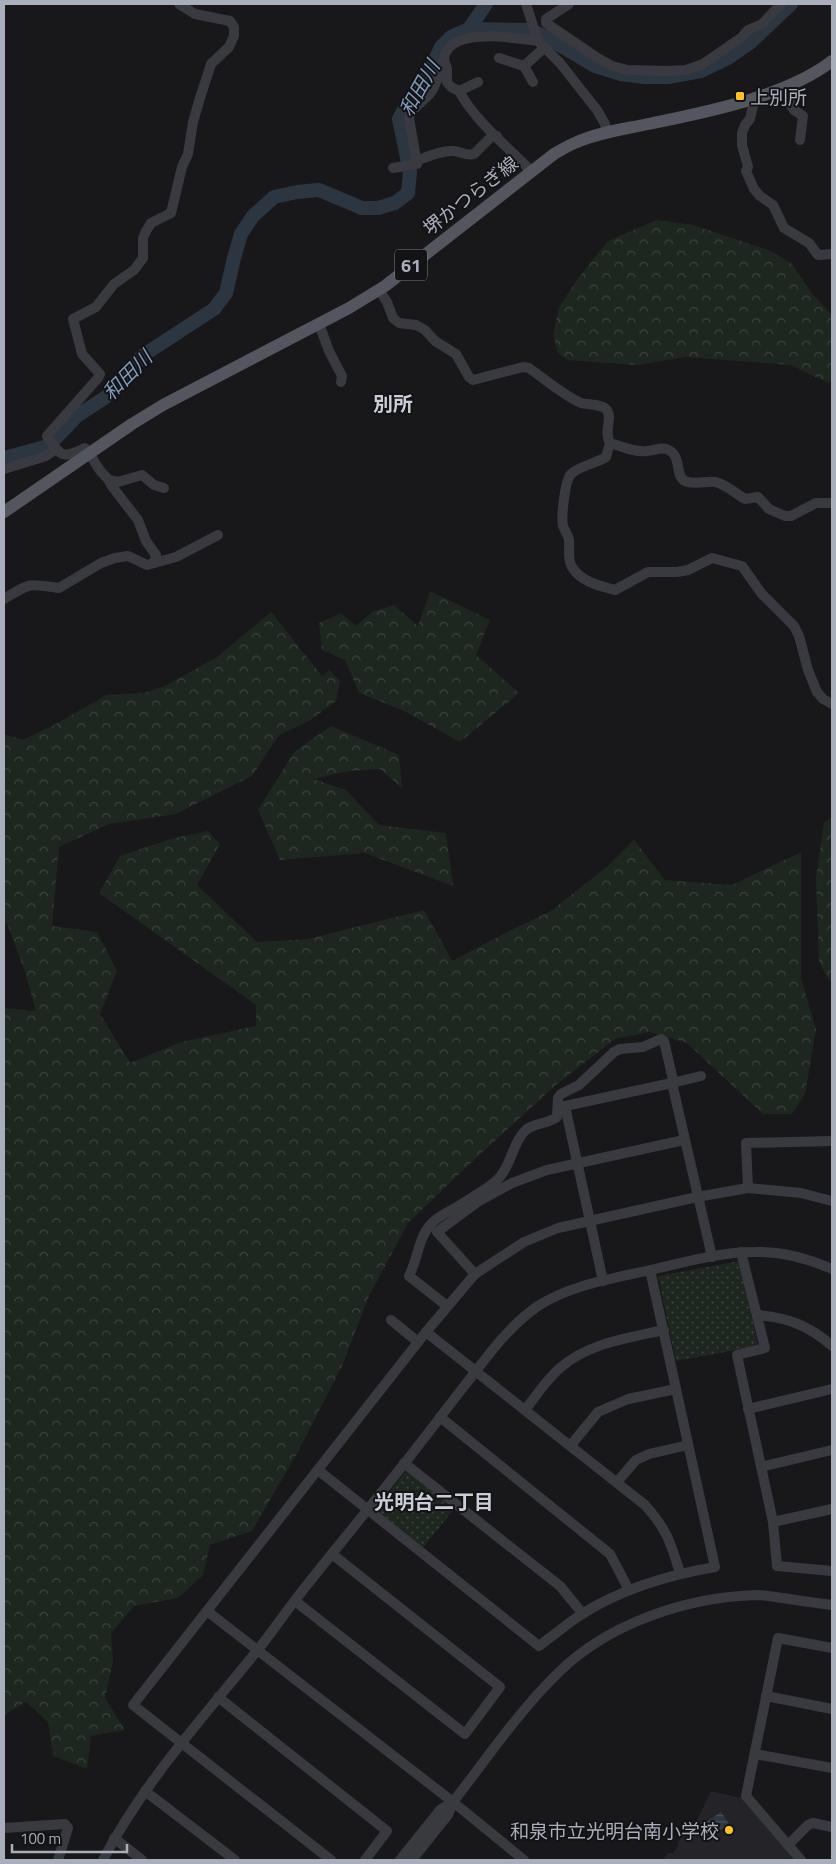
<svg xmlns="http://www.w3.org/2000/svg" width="836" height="1864" font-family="'Titillium Web','Noto Sans JP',sans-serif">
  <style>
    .built { fill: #242428 }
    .grass { fill: url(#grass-dots) }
    .forest { fill: url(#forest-crowns) }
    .water { fill: url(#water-rules) }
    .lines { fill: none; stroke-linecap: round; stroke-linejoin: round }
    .river { stroke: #2c3640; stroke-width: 14 }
    .minor { stroke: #393940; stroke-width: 10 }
    .major { stroke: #54565f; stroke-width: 12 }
    .poi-dot { fill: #ffc22b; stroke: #131316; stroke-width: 2 }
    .labels { text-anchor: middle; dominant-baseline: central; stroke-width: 4; stroke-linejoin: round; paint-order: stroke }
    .shield { fill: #131316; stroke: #7c808a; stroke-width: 1 }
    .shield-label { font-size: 18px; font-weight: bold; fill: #a9aebb }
    .poi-label { font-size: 19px; fill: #a9aebb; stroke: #131316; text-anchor: start }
    .street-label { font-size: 19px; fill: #a9aebb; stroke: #131316 }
    .water-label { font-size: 20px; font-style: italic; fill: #7e9ab9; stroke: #131316 }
    .neighbourhood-label { font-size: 20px; font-weight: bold; fill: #cbcdd7; stroke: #131316 }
  </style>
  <defs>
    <pattern id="grass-dots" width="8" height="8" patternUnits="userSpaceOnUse" patternTransform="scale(1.25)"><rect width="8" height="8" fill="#1d261f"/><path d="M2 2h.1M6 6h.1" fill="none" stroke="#3b433e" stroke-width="1.8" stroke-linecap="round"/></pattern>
    <pattern id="forest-crowns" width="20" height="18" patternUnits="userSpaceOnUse" patternTransform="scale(1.25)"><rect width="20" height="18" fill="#1d261f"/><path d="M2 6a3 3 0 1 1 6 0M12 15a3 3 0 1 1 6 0" fill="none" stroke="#3b433e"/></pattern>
    <pattern id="water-rules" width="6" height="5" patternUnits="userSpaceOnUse" patternTransform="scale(1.25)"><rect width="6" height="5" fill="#2c3640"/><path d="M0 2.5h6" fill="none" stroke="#48515a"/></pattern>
  </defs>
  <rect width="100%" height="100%" fill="#18181b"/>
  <polygon class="built" points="711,1791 742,1798 797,1860 662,1860 668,1853 673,1853 678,1846 678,1842 698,1818"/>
  <g class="grass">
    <polygon points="740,1261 758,1346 676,1361 658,1276"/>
    <polygon points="408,1472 454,1509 423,1548 377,1511 377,1507 404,1473"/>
  </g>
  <g class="forest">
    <polygon points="657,220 693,225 771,251 792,264 811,292 832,315 832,382 828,383 791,365 687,357 636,365 568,360 558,353 553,335 559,307 579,277 608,241"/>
    <polygon points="430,591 490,620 476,655 519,693 460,742 402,710 359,693 345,660 322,650 319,623 341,613 356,626 372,612 394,605 418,626"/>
    <polygon points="271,612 322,676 329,670 340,681 336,701 309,721 279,735 252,776 176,814 109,824 59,847 52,926 97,932 117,971 100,1014 130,1063 181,1042 256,1026 256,1005 99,893 120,856 170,839 208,831 220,844 197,885 257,942 308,939 424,910 452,961 515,928 551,911 609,865 634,840 665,880 732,885 801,852 801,978 816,1029 805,1094 792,1114 763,1114 687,1043 650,1032 615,1039 557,1084 477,1157 408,1223 369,1296 342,1366 299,1450 252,1531 210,1545 203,1575 178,1598 134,1606 111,1633 113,1662 105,1698 125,1730 91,1736 87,1769 53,1756 48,1722 26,1702 4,1715 4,1008 36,1011 25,972 7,923 4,923 4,734 23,740 58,723 106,695 143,693 165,686 217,657"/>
    <polygon points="331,726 399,755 402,788 380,769 349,771 313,779 346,790 379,825 446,833 453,886 365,853 280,860 258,810 294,752"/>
    <polygon points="832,817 832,983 829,980 819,962 816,877 824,823"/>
  </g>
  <polygon class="water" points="721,1812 729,1824 705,1840 697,1828"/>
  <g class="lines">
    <g class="river">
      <polyline points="469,29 486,4"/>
      <polyline points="4,458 45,447 57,437 77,416 115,391 142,356 214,309 226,293 234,258 241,234 253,216 274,197 297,192 319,190 362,208 378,208 395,203 408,193 410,172 399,119 406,106 421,89 441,47 451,37 469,29 530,30 546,37 595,66 621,74 644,77 668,77 701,71 728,58 751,42 791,4"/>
    </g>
    <g class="minor">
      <polyline points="526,4 538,41 560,63 597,110 605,124 607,133"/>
      <polyline points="569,4 546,19 546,23 596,57 612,66 628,70 667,71 686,70 703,64 742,37 748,30 762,24 781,4"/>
      <polyline points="499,58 524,66 533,82"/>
      <polyline points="444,59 447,69 447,82 451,87 459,91"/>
      <polyline points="524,66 544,48"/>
      <path d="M478,82L459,91C475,121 508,147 531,171"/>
      <polyline points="792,84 792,94 789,102 794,110 803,116 800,140"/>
      <polyline points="755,97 750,119 745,125 742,133 742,145 748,167 746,171 754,189 760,196 773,205 784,228 809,243 818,255 832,254"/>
      <path d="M416,161C427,157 442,150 454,151C461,152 467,156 474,154L491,137L497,136"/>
      <path d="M393,168L417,164L409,118C412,105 427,101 433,89C440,77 440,61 448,49C463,29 516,38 538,41"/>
      <path d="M379,290L387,302L393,318L399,323L416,325L425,330L435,341L456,354L469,377L473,380L523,367L529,368C546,380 563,395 581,403C588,405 602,404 607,410C613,419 603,431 610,443C620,446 636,453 647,451C654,451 659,447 666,449C683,454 674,476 685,481C693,485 706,481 715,482C726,484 736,494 745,499L758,497L769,509L785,516H791L816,503H832"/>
      <polyline points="319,324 329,351 342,376 341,382"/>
      <path d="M610,443L606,457C597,463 579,466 571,474C565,480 561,517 563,526C565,531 568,535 569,540C570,549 567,559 572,567C581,582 600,586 615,590L648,572H677L688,570L712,558L742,566L762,594L794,626L799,636L808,670L817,692L823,699L832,704"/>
      <polyline points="4,469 46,456 56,449"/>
      <polyline points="109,480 118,482 142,475 154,485 164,488"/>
      <path d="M154,563L156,555L146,541L138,520L111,485C109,478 103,475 99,469C94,462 91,454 85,448C62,459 61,457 47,436L98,378L100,374L82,354L73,319L96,307L114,284L134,270L143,258V238L146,231L151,223L171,213L182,167L188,154L193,122L200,98L211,64L229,47L234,36V27L230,21L195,14L179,4"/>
      <path d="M4,599C30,583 28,583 59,588L101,563L115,558L128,556L147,565L176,557L218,535"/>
      <polyline points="748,1188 746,1143 832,1141"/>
      <polyline points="741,1252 765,1348 737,1355 773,1522 777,1566 832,1571"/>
      <polyline points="475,1274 437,1232 479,1201 512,1183 547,1170 684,1140"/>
      <polyline points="603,1281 565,1106 672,1083 712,1257"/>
      <path d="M447,1306L409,1276C418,1259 418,1238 431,1224C438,1216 448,1212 457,1207C468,1200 485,1190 495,1182C512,1167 512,1142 526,1130C534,1123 548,1124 557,1117L558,1098L561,1094L579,1085L614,1052L620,1049L643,1047L661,1039L664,1041L673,1080L672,1083L701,1076"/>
      <path d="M757,1315C787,1317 810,1326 832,1346"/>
      <polyline points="391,1320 418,1342"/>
      <path d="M426,1332L645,1505C666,1528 671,1543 680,1573"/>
      <polyline points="748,1409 832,1389"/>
      <path d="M525,1410C536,1396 546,1380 560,1368C588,1343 628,1338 664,1330"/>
      <polyline points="440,1417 610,1554 629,1590"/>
      <polyline points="571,1445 598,1412 628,1399 676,1389"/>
      <polyline points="404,1463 560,1586 583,1614"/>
      <polyline points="761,1467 832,1450"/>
      <path d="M318,1470L539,1646C554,1635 568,1623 582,1614C623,1588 668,1575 715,1567L650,1270"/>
      <polyline points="617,1482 636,1460 649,1454 688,1445"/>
      <polyline points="773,1522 832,1509"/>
      <polyline points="295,1601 465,1734 500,1687 332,1554"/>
      <polyline points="207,1611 453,1802 524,1860"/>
      <polyline points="766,1696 832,1709"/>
      <polyline points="218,1697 387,1831 365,1860"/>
      <polyline points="755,1754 832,1768"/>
      <polyline points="145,1791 235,1860"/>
      <polyline points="4,1828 65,1824 68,1828 58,1860"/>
      <polyline points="114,1838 142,1860"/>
      <polyline points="788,1845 808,1825 813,1823 832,1827"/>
      <path d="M103,1860C143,1783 202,1719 256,1652C270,1635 282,1617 296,1599C327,1559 360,1520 391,1480C418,1447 443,1413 469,1380C489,1354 510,1325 538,1306C574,1283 618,1278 659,1268C690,1261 722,1252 754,1252C781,1251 807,1258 832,1269"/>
      <polyline points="331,1860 133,1705 426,1332 475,1274 524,1242 558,1228 697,1197 748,1188 801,1193 832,1201"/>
      <polyline points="400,1860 441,1809 453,1802"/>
      <path d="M412,1860L448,1815L453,1802C487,1758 519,1711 559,1672C609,1623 687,1597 757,1595C765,1595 775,1597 783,1598C800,1601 816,1603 832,1605"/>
      <polyline points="801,1860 746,1796 778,1638 832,1648"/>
    </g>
    <path class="major" d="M4,512L132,424L163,405L349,308L385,286L554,154C561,150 569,145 577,142C599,132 625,129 648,124C706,112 785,97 832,61"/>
  </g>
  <g class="poi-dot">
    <rect x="735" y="91" width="10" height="10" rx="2.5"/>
    <circle cx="729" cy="1830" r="5"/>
  </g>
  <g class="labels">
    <rect class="shield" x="395" y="249.5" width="32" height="31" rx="4"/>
    <g class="shield-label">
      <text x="411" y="265">61</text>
    </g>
    <g class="poi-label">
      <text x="750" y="96">上別所</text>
      <text x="719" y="1830" text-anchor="end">和泉市立光明台南小学校</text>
    </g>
    <g class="street-label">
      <text transform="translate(470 195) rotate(-38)">堺かつらぎ線</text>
    </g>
    <g class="water-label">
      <text transform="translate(419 88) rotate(-61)">和田川</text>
      <text transform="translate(127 375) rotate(-45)">和田川</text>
    </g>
    <g class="neighbourhood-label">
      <text x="393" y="403">別所</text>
      <text x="434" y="1501">光明台二丁目</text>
    </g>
  </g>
  <rect width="836" height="1864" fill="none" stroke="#a9aebb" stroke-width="10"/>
  <path d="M12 1844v8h115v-8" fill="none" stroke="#a9aebb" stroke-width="2.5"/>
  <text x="20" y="1844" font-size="15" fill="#a9aebb" stroke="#131316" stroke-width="4" paint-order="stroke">100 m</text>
</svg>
